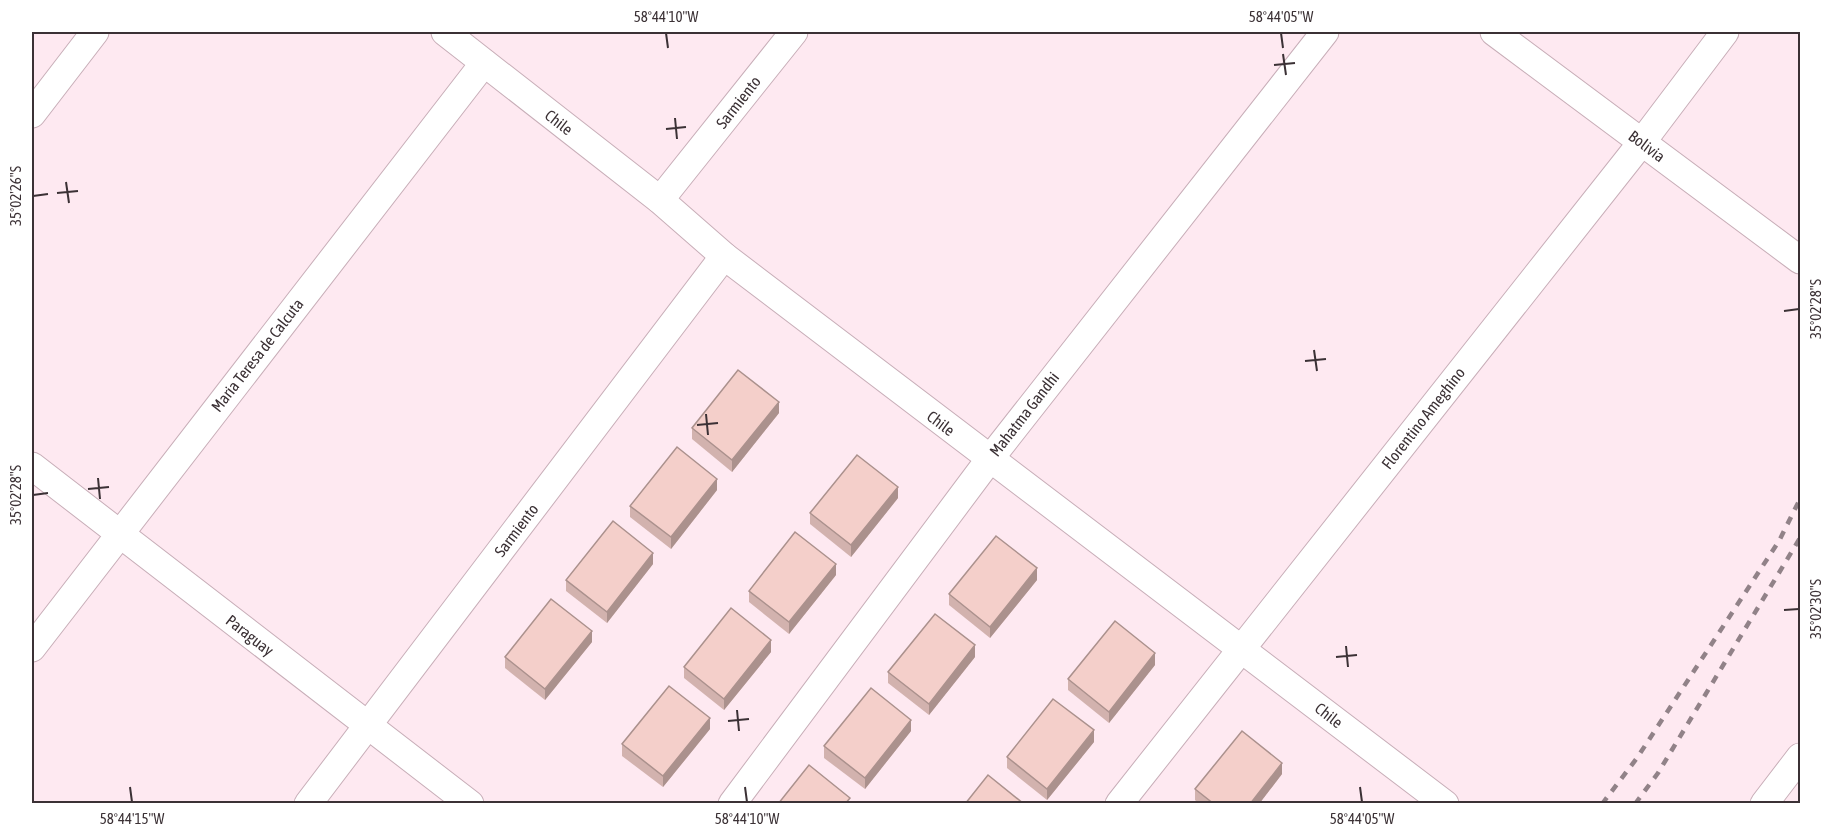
<svg xmlns="http://www.w3.org/2000/svg" width="1832" height="835" font-family="'Asap Condensed',sans-serif">
  <style>
    .lines { fill: none; stroke-linecap: round; stroke-linejoin: round }
    .street-casing { stroke: #c8aeb8; stroke-width: 29 }
    .street { stroke: #fff; stroke-width: 27 }
    .rail { stroke: #918288; stroke-width: 4.5; stroke-dasharray: 8 8; stroke-linecap: butt }
    .wall { fill: #d2b2ae }
    .shaded-wall { fill: #ab918d }
    .building { fill: #f4cfca; stroke: #ab918d; stroke-width: 1.5 }
    .ticks { fill: none; stroke: #3b3135; stroke-width: 2 }
    .labels { text-anchor: middle; dominant-baseline: central; stroke-width: 6; stroke-linejoin: round; paint-order: stroke }
    .street-label { font-size: 16px; fill: #3b3135; stroke: #fff }
    .neatline { fill: none; stroke: #3b3135; stroke-width: 2 }
    .ticks-label { font-size: 15px; text-anchor: middle; fill: #3b3135 }
  </style>
  <rect width="100%" height="100%" fill="#fee9f1"/>
  <g class="lines">
    <g class="street-casing">
      <g id="street">
        <polyline points="445,32 660,200 724,256 1445,804"/>
        <polyline points="1494,32 1800,260"/>
        <polyline points="32,114 95,32"/>
        <polyline points="660,200 794,32"/>
        <polyline points="32,466 470,804"/>
        <polyline points="32,648 484,63"/>
        <polyline points="308,804 724,256"/>
        <polyline points="732,804 989,460 1325,32"/>
        <polyline points="1119,804 1642,142 1725,32"/>
        <polyline points="1764,804 1800,757"/>
      </g>
    </g>
    <use href="#street" class="street"/>
    <g class="rail">
      <polyline points="1602,804 1637,758 1779,541 1800,499"/>
      <polyline points="1635,804 1658,773 1800,538"/>
    </g>
  </g>
  <g class="wall">
    <polygon points="779,413 732,472 692,439 692,428"/>
    <polygon points="717,490 671,549 630,517 630,506"/>
    <polygon points="898,498 851,557 810,524 810,513"/>
    <polygon points="653,564 607,623 566,591 566,580"/>
    <polygon points="836,575 789,634 749,602 749,591"/>
    <polygon points="1037,580 990,638 949,605 949,594"/>
    <polygon points="592,642 545,700 505,668 505,657"/>
    <polygon points="771,652 724,710 684,678 684,667"/>
    <polygon points="975,657 929,715 888,683 888,672"/>
    <polygon points="1155,665 1109,723 1068,690 1068,679"/>
    <polygon points="710,729 663,787 622,756 622,744"/>
    <polygon points="911,731 865,789 824,758 824,746"/>
    <polygon points="1094,742 1047,800 1007,768 1007,757"/>
    <polygon points="1282,774 1259,804 1199,804 1195,800 1195,789"/>
  </g>
  <g class="shaded-wall">
    <polygon points="779,402 779,413 732,472 732,460"/>
    <polygon points="717,479 717,490 671,549 671,537"/>
    <polygon points="898,487 898,498 851,557 851,545"/>
    <polygon points="653,553 653,564 607,623 607,612"/>
    <polygon points="836,564 836,575 789,634 789,622"/>
    <polygon points="1037,568 1037,580 990,638 990,627"/>
    <polygon points="592,631 592,642 545,700 545,689"/>
    <polygon points="771,640 771,652 724,710 724,699"/>
    <polygon points="975,645 975,657 929,715 929,704"/>
    <polygon points="1155,653 1155,665 1109,723 1109,712"/>
    <polygon points="710,718 710,729 663,787 663,776"/>
    <polygon points="911,720 911,731 865,789 865,778"/>
    <polygon points="1094,730 1094,742 1047,800 1047,789"/>
    <polygon points="1282,763 1282,774 1259,804 1250,804"/>
  </g>
  <g class="building">
    <polygon points="738,370 779,402 732,460 692,428"/>
    <polygon points="677,447 717,479 671,537 630,506"/>
    <polygon points="857,455 898,487 851,545 810,513"/>
    <polygon points="613,521 653,553 607,612 566,580"/>
    <polygon points="795,532 836,564 789,622 749,591"/>
    <polygon points="996,536 1037,568 990,627 949,594"/>
    <polygon points="551,599 592,631 545,689 505,657"/>
    <polygon points="731,608 771,640 724,699 684,667"/>
    <polygon points="935,614 975,645 929,704 888,672"/>
    <polygon points="1115,621 1155,653 1109,712 1068,679"/>
    <polygon points="669,686 710,718 663,776 622,744"/>
    <polygon points="871,688 911,720 865,778 824,746"/>
    <polygon points="1053,699 1094,730 1047,789 1007,757"/>
    <polygon points="1242,731 1282,763 1250,804 1214,804 1195,789"/>
    <polygon points="809,765 850,798 845,804 778,804"/>
    <polygon points="988,775 1024,804 965,804"/>
  </g>
  <path class="ticks" d="M666,33L668,48M1281,33L1283,48M1283,54L1286,75M1274,65L1295,63M675,118L677,139M666,129L686,127M66,182L69,203M57,193L78,191M33,196L48,194M1784,311L1799,309M1314,350L1317,371M1305,361L1326,359M706,414L708,435M697,425L718,423M98,478L100,499M88,489L109,487M33,495L48,493M1784,610L1799,609M1346,646L1348,667M1336,657L1357,655M737,710L739,731M728,721L749,719M130,787L132,802M745,787L747,802M1360,787L1362,802"/>
  <g class="labels">
    <g class="street-label">
      <text transform="translate(738 102) rotate(-52)">Sarmiento</text>
      <text transform="translate(559 122) rotate(38)">Chile</text>
      <text transform="translate(1647 146) rotate(37)">Bolivia</text>
      <text transform="translate(257 355) rotate(-52)">Maria Teresa de Calcuta</text>
      <text transform="translate(1024 414) rotate(-52)">Mahatma Gandhi</text>
      <text transform="translate(1423 418) rotate(-52)">Florentino Ameghino</text>
      <text transform="translate(941 423) rotate(37)">Chile</text>
      <text transform="translate(516 530) rotate(-53)">Sarmiento</text>
      <text transform="translate(250 635) rotate(38)">Paraguay</text>
      <text transform="translate(1329 715) rotate(38)">Chile</text>
    </g>
  </g>
  <rect width="1832" height="835" fill="none" stroke="#ffffff" stroke-width="66"/>
  <rect x="33" y="33" width="1766" height="769" class="neatline"/>
  <g class="ticks-label">
    <text x="666" y="22">58°44'10"W</text>
    <text x="1281" y="22">58°44'05"W</text>
    <text transform="translate(16 196) rotate(-90)" y="5">35°02'26"S</text>
    <text transform="translate(1816 309) rotate(-90)" y="5">35°02'28"S</text>
    <text transform="translate(16 495) rotate(-90)" y="5">35°02'28"S</text>
    <text transform="translate(1816 609) rotate(-90)" y="5">35°02'30"S</text>
    <text x="132" y="824">58°44'15"W</text>
    <text x="747" y="824">58°44'10"W</text>
    <text x="1362" y="824">58°44'05"W</text>
  </g>
</svg>
